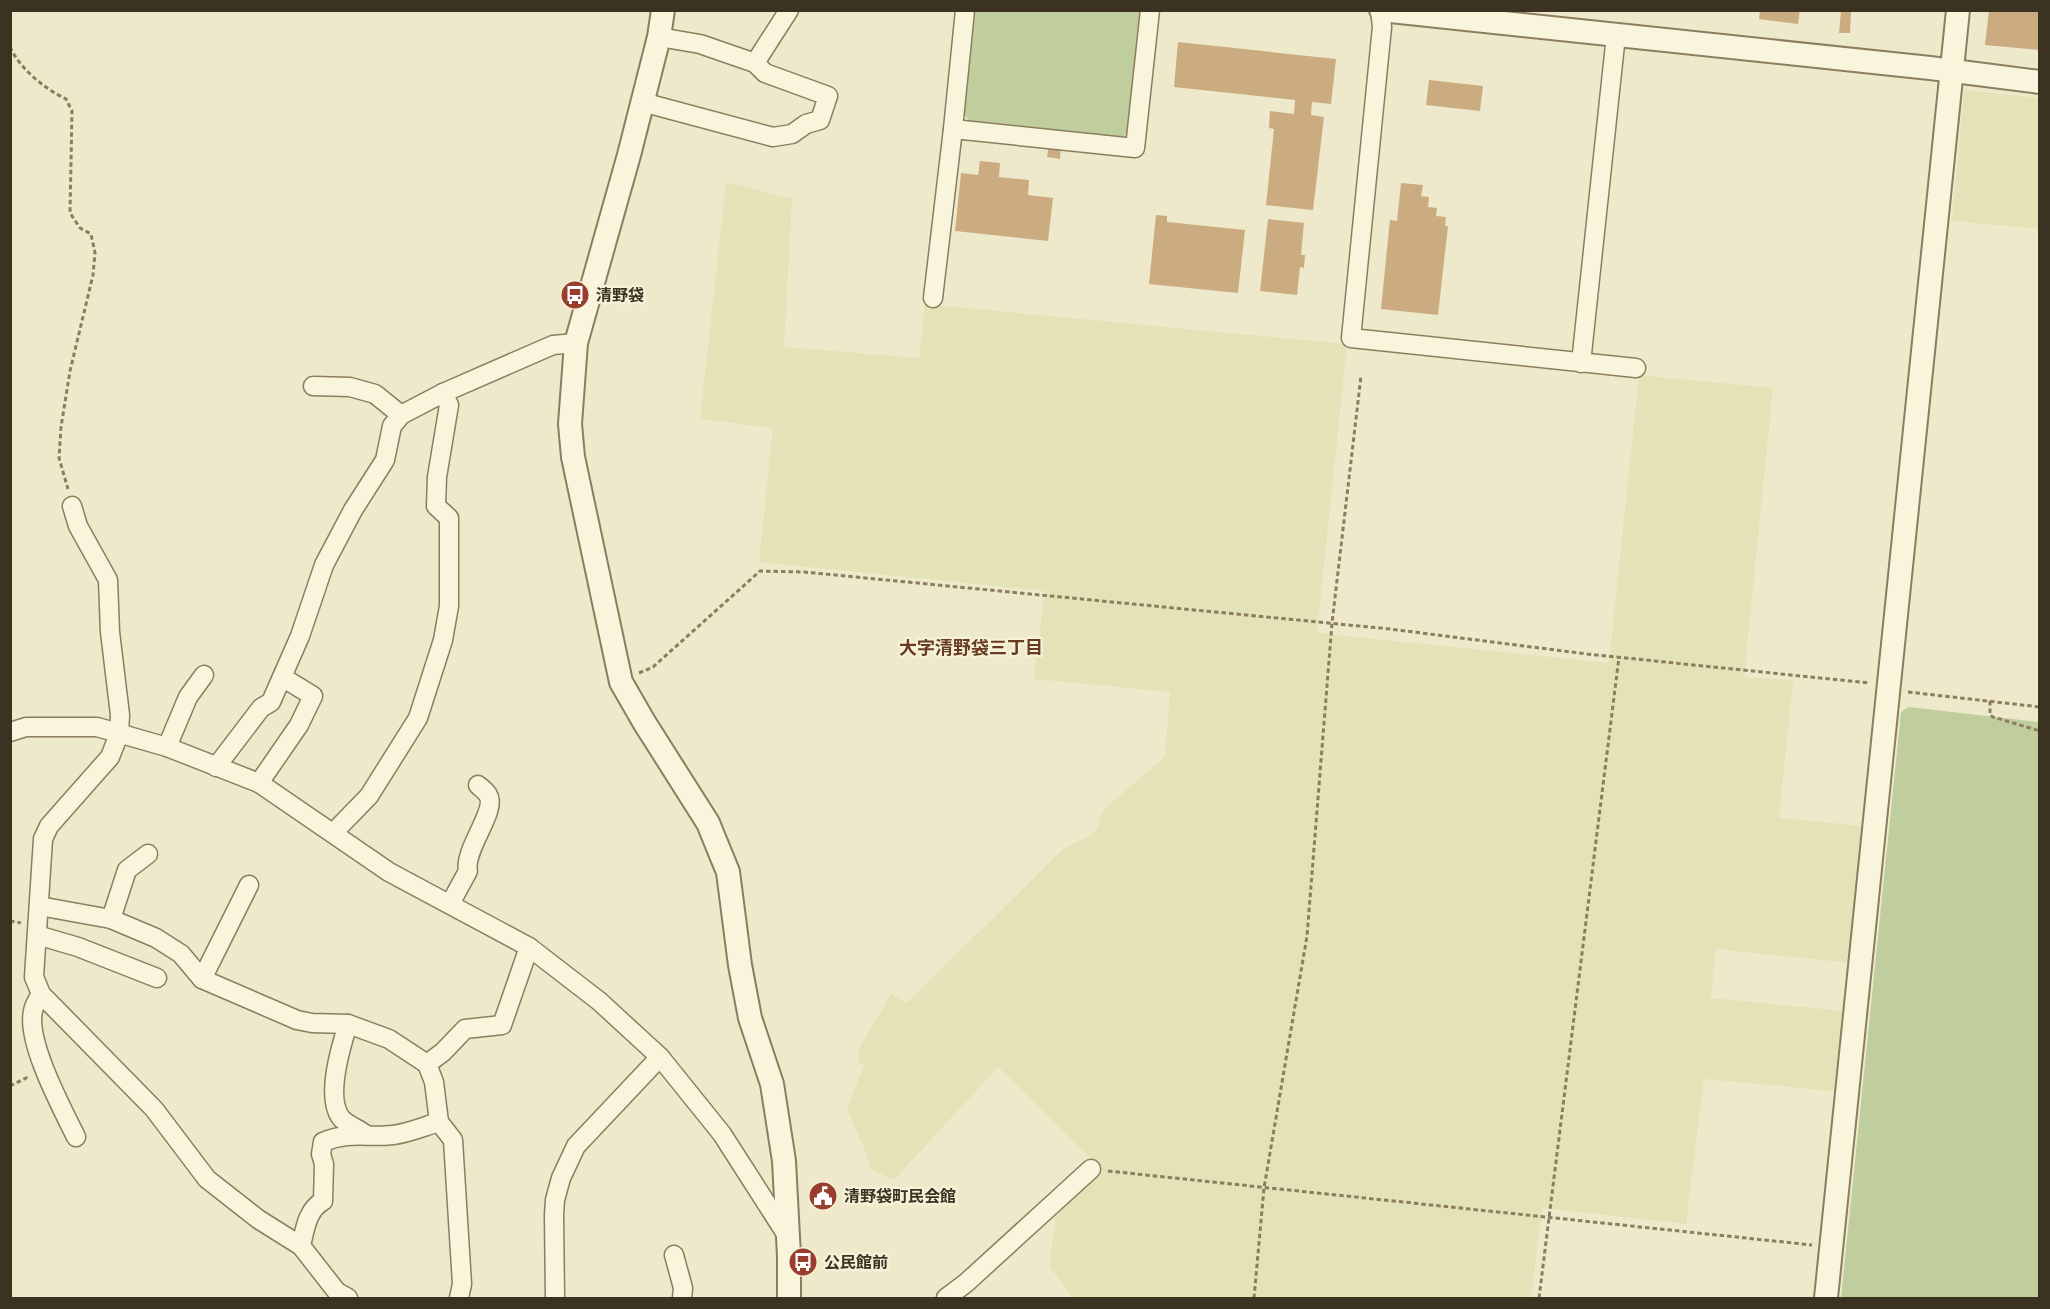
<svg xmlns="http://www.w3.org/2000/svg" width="2050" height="1309" font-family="Merriweather,'Noto Sans JP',serif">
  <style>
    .farmland { fill: #e4e3b7 }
    .green { fill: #c0cd9d }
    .building { fill: #cbab80 }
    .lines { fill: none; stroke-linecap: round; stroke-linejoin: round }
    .minor-casing { stroke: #8b7d5e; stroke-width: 21 }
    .tertiary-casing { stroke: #8b7d5e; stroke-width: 26 }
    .path { stroke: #8b7d5e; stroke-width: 3; stroke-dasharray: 4.5 3; stroke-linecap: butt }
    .minor { stroke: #f9f5dd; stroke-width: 18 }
    .tertiary { stroke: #f9f5dd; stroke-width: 22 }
    .labels { text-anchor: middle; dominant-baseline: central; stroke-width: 4.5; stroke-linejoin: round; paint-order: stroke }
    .poi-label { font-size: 16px; font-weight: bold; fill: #3c3221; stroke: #f6f2d9; text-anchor: start }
    .neighbourhood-label { font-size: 18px; font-weight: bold; fill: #683b21; stroke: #f6f2d9 }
  </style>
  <rect width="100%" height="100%" fill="#eee9ca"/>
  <g class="farmland">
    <polygon points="1964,90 2039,98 2039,229 1952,221"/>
    <polygon points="726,182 792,199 784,347 919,358 925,304 1347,344 1317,633 1609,663 1639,375 1773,388 1744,677 1793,680 1779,818 1864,826 1850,963 1716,949 1711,998 1844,1011 1833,1091 1704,1079 1686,1224 1542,1208 1531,1298 1536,1298 1073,1298 1049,1266 1056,1216 1093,1179 1093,1160 998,1067 894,1180 870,1169 866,1153 847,1109 864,1065 858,1062 858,1050 891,994 907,1003 1064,848 1091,835 1097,829 1103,810 1165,757 1170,692 1034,679 1045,591 759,562 773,428 700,419"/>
  </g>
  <g class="green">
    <polygon points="972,11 1142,11 1128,132 1121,139 973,125 962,112"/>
    <polygon points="1909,707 2039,722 2039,1298 1841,1298 1901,712"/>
  </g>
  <g class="building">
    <polygon points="1760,10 1800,10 1798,24 1759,19"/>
    <polygon points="1989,10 2040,10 2040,50 1985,45"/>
    <polygon points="1841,11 1851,12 1850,33 1839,33"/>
    <polygon points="1178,42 1336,59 1331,104 1312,102 1311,115 1324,117 1313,210 1266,205 1274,129 1269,128 1270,111 1294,114 1295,100 1174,87"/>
    <polygon points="1429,80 1483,86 1480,111 1426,105"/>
    <polygon points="1049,144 1061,145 1060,159 1047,157"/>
    <polygon points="980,161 1000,163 999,177 1029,180 1028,195 1053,198 1048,241 955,231 961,173 978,175"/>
    <polygon points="1401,183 1423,185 1421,196 1429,197 1428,207 1437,208 1436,216 1446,217 1445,226 1448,226 1438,315 1381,309 1390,220 1397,221"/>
    <polygon points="1156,215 1167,216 1167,222 1245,230 1238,293 1149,284"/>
    <polygon points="1268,219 1304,223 1301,255 1305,255 1304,268 1300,267 1297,295 1260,291"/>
  </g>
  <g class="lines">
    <g class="minor-casing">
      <g id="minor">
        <polyline points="1380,10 1382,27 1351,338 1636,368"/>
        <polyline points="755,63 789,10"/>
        <polyline points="642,102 773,137 792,134 806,124 820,120 828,96 765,73 755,63 700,44 659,37"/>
        <polyline points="953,129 1135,148 1150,10"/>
        <polyline points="933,298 953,129 965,10"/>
        <polyline points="1581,363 1616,35"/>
        <polyline points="313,386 350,387 375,394 401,415"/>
        <polyline points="72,506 78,526 108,580 110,632 120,715 119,734 110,757 49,826 43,839 34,977 41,994 154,1109 207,1179 258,1219 301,1246 337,1292 348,1298"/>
        <polyline points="10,732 26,727 97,727 167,747 259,783 389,872 529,947 599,1001 660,1057 722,1134 788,1237"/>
        <polyline points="167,747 188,697 204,675"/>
        <polyline points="216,767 261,708 271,702 300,636 324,565 353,510 385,460 392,426 401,415 443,393"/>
        <polyline points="259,783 299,725 313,696 282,677"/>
        <polyline points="333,833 369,796 418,718 443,640 449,606 449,518 436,506 437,477 449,405 443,393 553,345 576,343"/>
        <path d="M450,904L468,871C463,850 498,810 488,795C486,791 481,788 478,785"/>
        <polyline points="39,906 111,919 156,938 181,954 202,979 297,1020 312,1023 348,1024 389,1039 427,1064 434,1082 439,1122 453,1140 462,1284 459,1298"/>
        <polyline points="111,919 127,870 148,854"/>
        <polyline points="37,935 78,947 157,978"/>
        <polyline points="202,979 249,885"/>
        <path d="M41,994C38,999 34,1005 33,1011C26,1042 62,1108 76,1137"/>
        <path d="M348,1024C341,1046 325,1097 341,1118C346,1124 358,1129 365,1134"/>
        <polyline points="427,1064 443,1052 465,1029 502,1025 529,947"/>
        <path d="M301,1246C305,1229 307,1210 323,1201L324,1164L321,1154L323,1142C349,1131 368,1138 393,1135C409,1133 425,1126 439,1122"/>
        <polyline points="674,1255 683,1288 682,1298"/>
        <polyline points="555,1298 554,1215 555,1200 561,1178 576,1146 660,1057"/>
        <polyline points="946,1298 966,1283 1091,1169"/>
      </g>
    </g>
    <g class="tertiary-casing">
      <g id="tertiary">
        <polyline points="663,10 659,37 629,155 576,343 570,424 573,457 621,682 644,722 708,823 728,872 740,965 750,1018 772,1084 784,1161 789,1256 789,1298"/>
        <polyline points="1381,10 1930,68 2040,82"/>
        <polyline points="1826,1298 1958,10"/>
      </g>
    </g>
    <g class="path">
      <path d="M10,47C20,69 45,89 66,99L72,111L70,213L80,228L91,234L95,253L93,275L70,371L61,427L59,458L68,489"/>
      <polyline points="639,673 653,667 760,571 804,572 1390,629 1587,654 1869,683"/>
      <polyline points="1908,692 2040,707"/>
      <polyline points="1990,701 1990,715 1993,717 2040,731"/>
      <polyline points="10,921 21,923"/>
      <polyline points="10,1086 30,1076"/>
      <polyline points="1108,1171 1812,1245"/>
      <polyline points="1254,1298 1264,1188 1307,936 1332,623 1361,376"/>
      <polyline points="1539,1298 1619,657"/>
    </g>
    <use href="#minor" class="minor"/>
    <use href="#tertiary" class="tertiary"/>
  </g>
  <defs>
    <g id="bus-disc" transform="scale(1.5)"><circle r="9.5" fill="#993e2f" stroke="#f6f2d9"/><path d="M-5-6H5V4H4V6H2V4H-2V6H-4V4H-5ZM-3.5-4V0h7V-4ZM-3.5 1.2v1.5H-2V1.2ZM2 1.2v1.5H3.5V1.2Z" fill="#fff"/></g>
    <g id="civic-disc" transform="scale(1.5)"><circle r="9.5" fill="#993e2f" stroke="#f6f2d9"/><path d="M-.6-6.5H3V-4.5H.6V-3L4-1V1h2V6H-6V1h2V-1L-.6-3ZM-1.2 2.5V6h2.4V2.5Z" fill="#fff"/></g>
  </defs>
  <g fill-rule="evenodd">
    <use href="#bus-disc" x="575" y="295"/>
    <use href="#civic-disc" x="823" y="1196"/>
    <use href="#bus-disc" x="803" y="1262"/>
  </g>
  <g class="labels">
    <g class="poi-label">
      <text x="596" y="295">清野袋</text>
      <text x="844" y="1196">清野袋町民会館</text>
      <text x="824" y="1262">公民館前</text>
    </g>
    <g class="neighbourhood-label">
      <text x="971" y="647">大字清野袋三丁目</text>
    </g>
  </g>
  <rect width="2050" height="1309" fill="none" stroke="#3c3221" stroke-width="24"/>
</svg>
